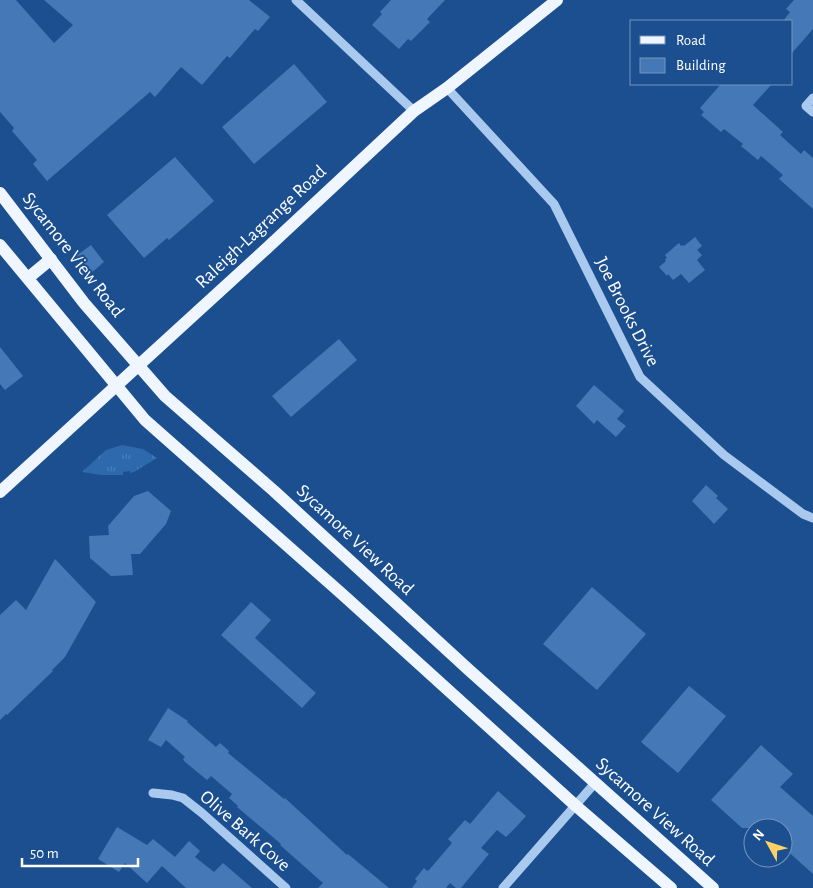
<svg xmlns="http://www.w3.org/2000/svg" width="813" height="888" font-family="'Alegreya Sans',sans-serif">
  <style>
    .grass { fill: url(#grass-tufts) }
    .building { fill: #4478b7 }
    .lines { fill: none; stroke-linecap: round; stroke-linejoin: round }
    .minor { stroke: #a9c9ee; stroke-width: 9 }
    .major { stroke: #f0f6ff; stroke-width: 12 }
    .labels { text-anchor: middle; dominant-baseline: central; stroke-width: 4; stroke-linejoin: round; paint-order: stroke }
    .street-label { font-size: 19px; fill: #fff; stroke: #1b4f8f }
  </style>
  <defs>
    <pattern id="grass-tufts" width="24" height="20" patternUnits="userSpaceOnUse" patternTransform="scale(1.25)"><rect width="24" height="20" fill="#2e69ad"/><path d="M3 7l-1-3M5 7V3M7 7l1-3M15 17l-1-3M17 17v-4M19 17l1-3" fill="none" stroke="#4d80b9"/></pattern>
  </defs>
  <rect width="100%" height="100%" fill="#1b4f8f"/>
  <polygon class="grass" points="122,445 143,449 157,458 134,472 130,473 130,471 123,472 123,475 101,475 82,472 106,450"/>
  <g class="building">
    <polygon points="0,0 16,0 54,43 73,25 44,0 249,0 270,17 258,31 255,29 230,58 227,56 202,85 181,67 155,97 150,92 47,181 33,164 37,160 12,131 14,128 0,112"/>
    <polygon points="391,0 445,0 427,19 430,22 411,41 408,39 399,49 372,25 382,14 380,12"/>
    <polygon points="794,0 813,0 813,29 792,53 792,21 783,21 790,12 786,9"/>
    <polygon points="294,64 327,102 254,164 222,127"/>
    <polygon points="721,84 772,84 753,105 783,132 780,135 801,154 804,150 813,158 813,209 779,179 783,175 761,156 758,160 741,146 743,144 724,129 721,132 701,115 704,112 700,108"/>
    <polygon points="175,157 214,201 169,240 167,238 144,258 107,215"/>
    <polygon points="695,237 702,246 697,250 702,255 697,260 705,270 689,283 681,274 673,280 668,274 667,276 659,267 666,261 665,259 667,258 665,255 679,243 681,246 683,245 684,246"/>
    <polygon points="91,245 104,262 90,274 76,256"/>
    <polygon points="339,339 357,360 291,417 272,396"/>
    <polygon points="0,347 23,376 5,390 0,384"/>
    <polygon points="594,385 624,411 617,419 626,426 616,437 597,420 594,424 576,406"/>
    <polygon points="706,485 718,496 716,498 728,509 714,524 692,501"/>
    <polygon points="148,491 171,511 166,524 140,554 131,554 133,575 111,576 90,558 89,536 109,535 108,526 134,496"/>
    <polygon points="55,559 96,602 65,657 52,670 53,671 7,715 6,714 0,720 0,615 16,600 26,610"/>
    <polygon points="592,587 646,634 597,690 543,644"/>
    <polygon points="251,602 271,620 255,638 316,693 302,708 221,635"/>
    <polygon points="689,686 726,716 678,773 641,742"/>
    <polygon points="168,708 188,721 187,722 216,747 220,743 229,751 228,753 284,799 285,798 347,855 348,854 389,888 318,888 323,883 280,845 281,844 237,807 238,806 229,798 232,794 211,776 207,780 185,762 183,759 185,757 166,740 161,747 148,740"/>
    <polygon points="761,745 793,774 780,787 813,816 813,874 783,847 783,828 742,828 711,800"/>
    <polygon points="498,791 526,816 518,825 506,837 497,830 481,848 489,854 461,888 456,888 450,883 446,888 412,888 417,881 415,879 424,868 427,871 429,870 452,843 448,839 465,820 470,824"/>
    <polygon points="117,827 147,845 153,839 175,857 189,841 200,851 195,857 214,872 223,863 252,888 186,888 162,866 147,883 125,863 119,872 98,859"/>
  </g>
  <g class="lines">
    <g class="minor">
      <polyline points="296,0 414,111"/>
      <polyline points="447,88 554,204 640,377 724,455 803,514 813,518"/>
      <polyline points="813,98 806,106 813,112"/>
      <polyline points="153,793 172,795 183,798 202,813 286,888"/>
      <polyline points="503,888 595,783"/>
    </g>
    <g class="major">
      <polyline points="0,193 84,303 165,396 274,491 469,670 713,888"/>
      <polyline points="0,245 145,420 342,594 576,806 671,888"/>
      <polyline points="28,278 51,259"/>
      <polyline points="0,492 266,249 414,111 447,88 557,0"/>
    </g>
  </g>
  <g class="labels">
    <g class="street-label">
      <text transform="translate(261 227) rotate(-43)">Raleigh-Lagrange Road</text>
      <text transform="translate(73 255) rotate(52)">Sycamore View Road</text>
      <text transform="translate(627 312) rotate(63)">Joe Brooks Drive</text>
      <text transform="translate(355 540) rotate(43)">Sycamore View Road</text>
      <text transform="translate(655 812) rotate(42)">Sycamore View Road</text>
      <text transform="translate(245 831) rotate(41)">Olive Bark Cove</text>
    </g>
  </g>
  <rect x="630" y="20" width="162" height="65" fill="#1b4f8f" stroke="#7695bc"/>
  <rect x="640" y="36" width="25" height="8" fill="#f0f6ff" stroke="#7695bc"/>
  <text x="676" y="45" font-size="15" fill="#ffffff">Road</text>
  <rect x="640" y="58" width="25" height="15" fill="#4478b7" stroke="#7695bc"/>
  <text x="676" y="70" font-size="15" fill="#ffffff">Building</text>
  <g transform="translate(768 843) rotate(310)"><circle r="24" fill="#1b4f8f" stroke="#7695bc"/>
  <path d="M0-4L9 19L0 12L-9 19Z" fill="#ffd166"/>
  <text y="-8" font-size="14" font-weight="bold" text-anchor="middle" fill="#ffffff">N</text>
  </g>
  <path d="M22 858v8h116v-8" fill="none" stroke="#ffffff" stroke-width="2.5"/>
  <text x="30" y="858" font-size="15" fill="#ffffff" stroke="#1b4f8f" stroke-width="4" paint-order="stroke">50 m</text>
</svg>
